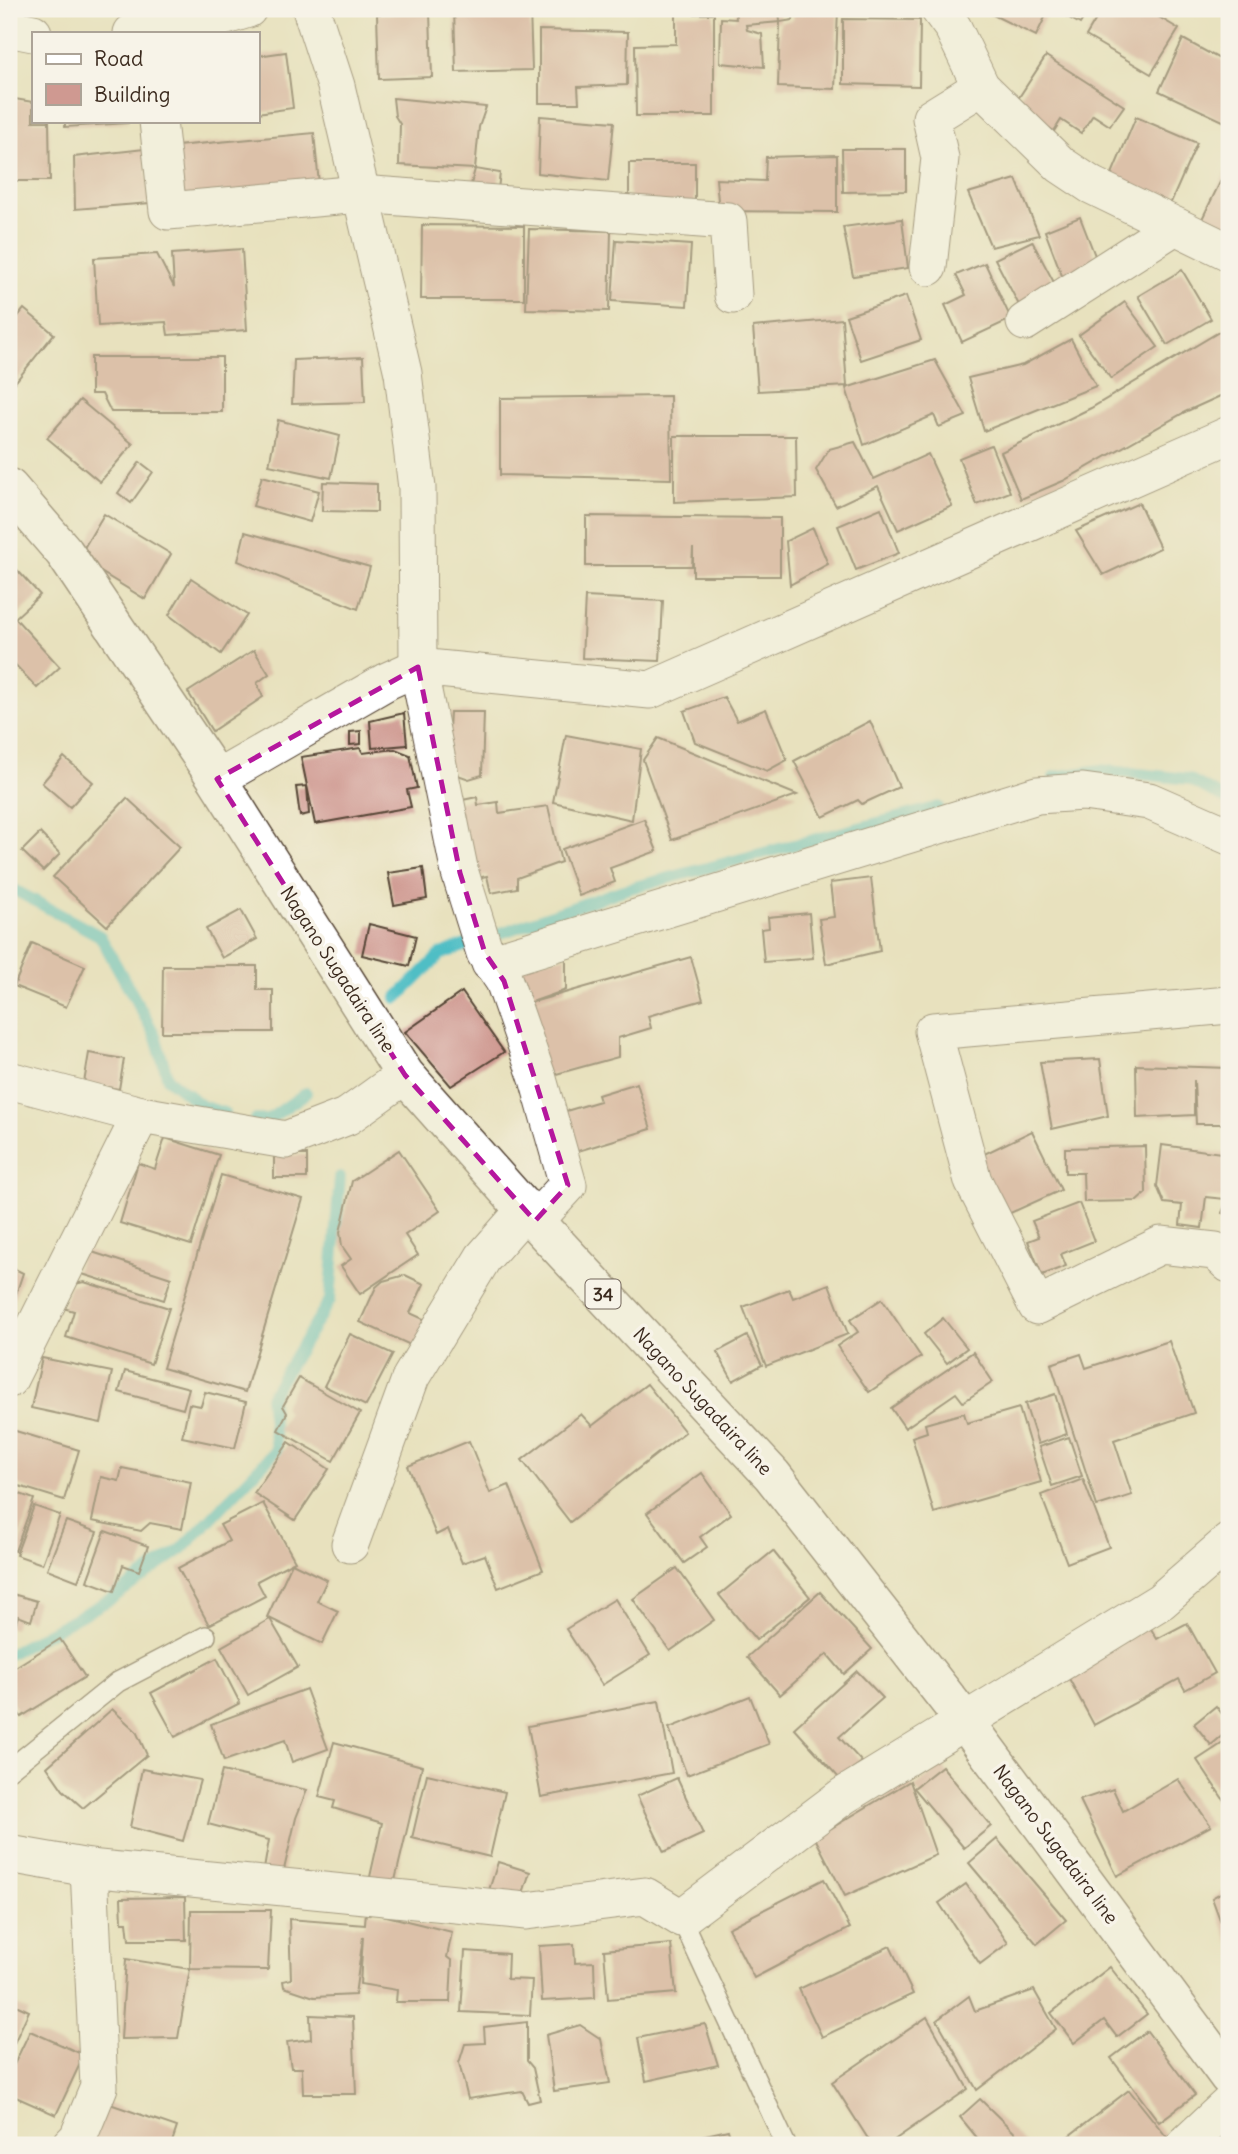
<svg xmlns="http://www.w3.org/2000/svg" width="1238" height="2154" font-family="Delius,sans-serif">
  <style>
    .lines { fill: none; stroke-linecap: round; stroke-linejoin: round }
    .stream { stroke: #50bec5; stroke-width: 12 }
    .building { fill: #cf9991 }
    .service-casing { stroke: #554536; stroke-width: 22 }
    .minor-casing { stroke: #554536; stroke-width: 39 }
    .primary-casing { stroke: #554536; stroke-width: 41 }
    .service { stroke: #fff; stroke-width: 19 }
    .minor { stroke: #fff; stroke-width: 37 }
    .primary { stroke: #fff; stroke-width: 38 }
    .marked { fill: none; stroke: #b5179e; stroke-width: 5; stroke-dasharray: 14 9; stroke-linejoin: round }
    .labels { text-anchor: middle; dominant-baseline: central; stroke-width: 7; stroke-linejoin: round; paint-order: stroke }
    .shield { fill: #f7f3e8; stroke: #73665b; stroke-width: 2 }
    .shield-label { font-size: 18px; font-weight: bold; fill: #3b2a1e }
    .street-label { font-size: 19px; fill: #3b2a1e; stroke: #f7f3e8 }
  </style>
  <rect width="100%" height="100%" fill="#f7f3e8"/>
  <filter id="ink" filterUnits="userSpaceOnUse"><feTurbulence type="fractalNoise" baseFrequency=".0143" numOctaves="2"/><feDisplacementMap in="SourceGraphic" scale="14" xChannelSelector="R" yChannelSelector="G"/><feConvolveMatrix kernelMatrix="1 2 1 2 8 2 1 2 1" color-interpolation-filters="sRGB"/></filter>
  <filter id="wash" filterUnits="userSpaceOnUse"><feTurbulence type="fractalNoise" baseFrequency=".00686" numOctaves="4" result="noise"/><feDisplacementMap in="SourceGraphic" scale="28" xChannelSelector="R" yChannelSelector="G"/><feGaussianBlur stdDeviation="1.57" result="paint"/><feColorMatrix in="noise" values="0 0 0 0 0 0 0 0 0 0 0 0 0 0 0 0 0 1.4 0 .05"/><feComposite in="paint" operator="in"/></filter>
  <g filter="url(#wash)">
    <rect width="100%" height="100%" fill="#e8e1be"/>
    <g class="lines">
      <g class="stream">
        <polyline points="1054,777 1100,770 1189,779 1229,801"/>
        <polyline points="9,887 100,936 155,1035 168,1079 202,1106 224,1113"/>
        <polyline points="397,998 441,954 623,890 938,807"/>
        <polyline points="255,1120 268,1120 306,1093"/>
        <polyline points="9,1654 111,1599 182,1549 276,1450 270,1397 330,1300 340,1177"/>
      </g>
    </g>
    <g id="blocks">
      <g class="building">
        <polygon points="454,9 530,9 532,70 456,72"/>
        <polygon points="735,9 779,9 780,22 746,25 747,30 762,34 764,67 720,63 721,18 736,19"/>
        <polygon points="794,9 838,9 835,89 778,87 780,22 793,20"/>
        <polygon points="981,9 1049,9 1036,36"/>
        <polygon points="1053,9 1089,9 1080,24"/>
        <polygon points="1102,9 1145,9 1179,29 1151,74 1086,36"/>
        <polygon points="430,12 432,77 379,79 377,14"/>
        <polygon points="676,14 714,14 714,116 636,116 635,45 676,44"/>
        <polygon points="843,19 920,20 919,86 843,84"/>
        <polygon points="539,30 628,32 627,85 578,87 579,103 539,103"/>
        <polygon points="1183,39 1229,64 1227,123 1159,91"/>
        <polygon points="286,52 293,108 257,113 257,56"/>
        <polygon points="1046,56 1124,106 1110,126 1093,115 1081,133 1061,120 1054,131 1014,105"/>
        <polygon points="9,98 33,102 33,121 49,121 50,181 9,181"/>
        <polygon points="393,98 486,107 479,127 475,169 399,165 400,124 395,116"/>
        <polygon points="540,116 614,122 608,181 538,173"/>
        <polygon points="1136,117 1197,143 1169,207 1109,181"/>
        <polygon points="65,121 128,121 128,123 65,127"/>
        <polygon points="314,133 319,184 181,200 177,146"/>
        <polygon points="144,149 150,203 75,209 74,157"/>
        <polygon points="842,149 906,149 906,191 843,192"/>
        <polygon points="837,155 837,212 719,211 716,179 765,181 766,157"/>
        <polygon points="629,163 695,163 695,211 629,210"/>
        <polygon points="1227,168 1229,169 1229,232 1202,219"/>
        <polygon points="475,169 500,173 497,197 469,192"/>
        <polygon points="1016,179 1039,235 991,247 968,193"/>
        <polygon points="1080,217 1099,266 1066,286 1045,231"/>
        <polygon points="9,219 16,223 9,238"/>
        <polygon points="902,219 908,268 853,276 843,227"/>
        <polygon points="422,225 524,226 524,299 421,299"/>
        <polygon points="529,229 611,231 609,311 526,309"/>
        <polygon points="616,240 691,245 687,306 612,301"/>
        <polygon points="1032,241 1058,290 1021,309 995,259"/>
        <polygon points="242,249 247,330 168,335 166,322 98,326 94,258 157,254 174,287 172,254"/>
        <polygon points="985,263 1011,319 962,342 945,305 966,295 956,275"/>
        <polygon points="1182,270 1211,319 1167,345 1138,296"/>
        <polygon points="906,296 921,340 861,360 846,316"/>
        <polygon points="1125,302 1158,347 1111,379 1079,335"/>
        <polygon points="24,309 54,334 9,390 9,328"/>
        <polygon points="842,319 847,386 758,391 753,327"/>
        <polygon points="1229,326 1229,392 1185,412 1063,481 1021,499 1001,452 1091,408"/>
        <polygon points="1071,339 1096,386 984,431 968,378 1023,365"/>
        <polygon points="91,357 222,357 222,412 111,412 102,394 91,394"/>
        <polygon points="363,357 365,402 292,404 294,360"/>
        <polygon points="935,360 966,416 939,427 934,415 864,445 846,388"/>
        <polygon points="670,396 671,479 500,475 500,398"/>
        <polygon points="80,400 133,444 100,482 47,438"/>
        <polygon points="278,420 340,436 331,478 269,465"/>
        <polygon points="674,436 796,436 797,497 674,502"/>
        <polygon points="855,442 874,479 928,454 952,506 898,530 878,486 836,506 816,470 829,449"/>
        <polygon points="991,445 1010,492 977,505 959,458"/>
        <polygon points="140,462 153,472 131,503 118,493"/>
        <polygon points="262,476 319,491 310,522 253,506"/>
        <polygon points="323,482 377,484 377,512 322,511"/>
        <polygon points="1139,503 1160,548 1103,575 1076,531"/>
        <polygon points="881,508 899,553 856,570 838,526"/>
        <polygon points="104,514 171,554 145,599 78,558"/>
        <polygon points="586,516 780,518 780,576 693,576 693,548 692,566 586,566"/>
        <polygon points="813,528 828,564 790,585 786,541"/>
        <polygon points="245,532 370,567 358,609 238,561"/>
        <polygon points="9,561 40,595 15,618 60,667 37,688 9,658"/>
        <polygon points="191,578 247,615 221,654 169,615"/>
        <polygon points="585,597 663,601 660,661 582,658"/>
        <polygon points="254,650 269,674 257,683 263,697 212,731 188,692"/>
        <polygon points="724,697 737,721 766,709 787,760 767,771 695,742 684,711"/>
        <polygon points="450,712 484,712 482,775 469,779 455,774 447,765"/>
        <polygon points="404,713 407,745 372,748 370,721"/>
        <polygon points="870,721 899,787 862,804 858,800 823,817 794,761"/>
        <polygon points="361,731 361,744 350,745 350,732"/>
        <polygon points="566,735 641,749 632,820 553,802"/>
        <polygon points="658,738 797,795 672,840 643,760"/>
        <polygon points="360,748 363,753 395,749 410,755 417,788 407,790 411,807 315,824 301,757"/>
        <polygon points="64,757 93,782 70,807 42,783"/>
        <polygon points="307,786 309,814 300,816 296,787"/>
        <polygon points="477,797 478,805 498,802 499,813 548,806 561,862 517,878 517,888 491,893 487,876 472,879 453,802"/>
        <polygon points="127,798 180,847 107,926 53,877"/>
        <polygon points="644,819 657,851 610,868 615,882 579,896 562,849"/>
        <polygon points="40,833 60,854 43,871 22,851"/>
        <polygon points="423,868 427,899 394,905 388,873"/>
        <polygon points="871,878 880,951 826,964 819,919 834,917 830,883"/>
        <polygon points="241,910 257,939 222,958 206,929"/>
        <polygon points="809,913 813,958 764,962 761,929 769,928 768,917"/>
        <polygon points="369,924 416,936 409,966 362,955"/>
        <polygon points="32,943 85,966 66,1007 14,986"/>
        <polygon points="566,956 566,990 526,1004 691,957 703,1000 648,1016 651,1028 618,1038 618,1057 538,1079 496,970"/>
        <polygon points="163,966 257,966 257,990 273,990 273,1032 162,1032"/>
        <polygon points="462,992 504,1052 451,1086 405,1032"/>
        <polygon points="89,1053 124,1059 119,1089 84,1083"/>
        <polygon points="1100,1059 1108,1116 1052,1129 1040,1062"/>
        <polygon points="1136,1065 1229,1068 1229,1124 1196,1124 1194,1080 1194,1115 1137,1118"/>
        <polygon points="637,1083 651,1129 568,1154 556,1114 600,1101 598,1095"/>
        <polygon points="1032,1131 1061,1190 1006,1215 978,1157"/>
        <polygon points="165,1138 219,1155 191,1245 120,1223 138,1163 155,1169"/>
        <polygon points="1162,1145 1229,1154 1225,1199 1206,1197 1202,1228 1180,1225 1182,1205 1164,1203 1157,1186"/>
        <polygon points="1145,1146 1146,1193 1137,1201 1084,1202 1083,1173 1065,1173 1065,1148"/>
        <polygon points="399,1150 440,1211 405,1235 418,1255 360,1294 341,1266 351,1259 342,1246 340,1232 352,1181"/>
        <rect x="274" y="1155" width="33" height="23"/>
        <polygon points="221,1175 303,1199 245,1392 163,1368"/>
        <polygon points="1229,1196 1229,1216 1222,1213"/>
        <polygon points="1079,1203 1094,1241 1061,1254 1066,1266 1042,1275 1028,1241 1039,1237 1032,1221"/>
        <polygon points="83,1249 171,1278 164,1300 76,1272"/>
        <polygon points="9,1266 23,1273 9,1315"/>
        <polygon points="405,1275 424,1284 410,1313 430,1322 417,1348 360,1322 376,1287 383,1281"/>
        <polygon points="84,1282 169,1308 151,1364 66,1337 74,1311 63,1308 70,1285"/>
        <polygon points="829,1284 848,1334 766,1366 743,1307 789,1289 793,1298"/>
        <polygon points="882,1299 921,1357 869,1392 837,1346 858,1332 850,1320"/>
        <polygon points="943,1318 967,1348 947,1363 924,1334"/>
        <polygon points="350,1334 393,1354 366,1406 324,1386"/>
        <polygon points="747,1336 762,1365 733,1381 717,1352"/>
        <polygon points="1169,1341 1194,1413 1114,1440 1132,1495 1097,1506 1051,1364 1081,1354 1086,1368"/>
        <polygon points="973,1352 993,1382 963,1402 956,1393 905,1428 891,1408"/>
        <polygon points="42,1358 112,1372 101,1423 31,1408"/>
        <polygon points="125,1371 189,1388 183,1409 119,1392"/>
        <polygon points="299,1378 360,1413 333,1461 278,1430 287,1413 283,1406"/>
        <polygon points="647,1384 685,1432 570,1522 522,1460 581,1414 592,1426"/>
        <polygon points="205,1392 246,1402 235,1448 182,1437 189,1404 201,1406"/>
        <polygon points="1055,1394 1067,1434 1038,1444 1025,1404"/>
        <polygon points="1019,1408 1041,1482 934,1513 912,1437 927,1432 925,1424 964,1413 967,1423"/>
        <polygon points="9,1429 79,1450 64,1500 9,1483"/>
        <polygon points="1069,1437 1082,1476 1052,1486 1039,1447"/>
        <polygon points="469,1441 490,1493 509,1485 543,1570 498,1588 485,1555 462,1563 448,1529 436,1535 408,1466"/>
        <polygon points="289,1442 329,1469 295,1520 254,1493"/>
        <polygon points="122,1468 191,1482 182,1529 150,1523 141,1531 92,1521 101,1477 119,1481"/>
        <polygon points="702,1473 731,1514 700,1537 707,1547 684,1563 647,1513"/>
        <polygon points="1083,1479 1109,1547 1067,1563 1041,1495"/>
        <polygon points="9,1490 34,1499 15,1551 9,1548"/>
        <polygon points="263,1503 295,1561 257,1581 265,1596 209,1625 178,1568 229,1541 220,1525"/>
        <polygon points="34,1506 60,1515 42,1564 16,1555"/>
        <polygon points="66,1521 97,1532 78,1581 47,1569"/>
        <polygon points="105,1531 148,1546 139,1571 123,1565 114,1591 87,1581"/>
        <polygon points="773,1551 810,1597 756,1640 719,1595"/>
        <polygon points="292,1563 327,1580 317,1601 338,1611 322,1644 267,1617"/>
        <polygon points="677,1568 714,1620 670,1651 633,1599"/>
        <polygon points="820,1592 872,1649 844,1674 827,1654 780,1695 747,1657"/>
        <polygon points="9,1593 37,1601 31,1621 18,1616 14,1629 9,1628"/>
        <polygon points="615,1599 650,1655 602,1685 566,1629"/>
        <polygon points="270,1619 298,1667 248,1695 221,1647"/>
        <polygon points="1187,1623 1215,1673 1185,1690 1179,1679 1094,1725 1066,1673 1150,1627 1157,1639"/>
        <polygon points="60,1639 85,1677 21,1717 9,1698 9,1671"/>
        <polygon points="217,1658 240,1703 175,1737 151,1693"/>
        <polygon points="857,1671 883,1698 839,1737 862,1762 839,1778 794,1728"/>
        <polygon points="306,1689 328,1749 292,1762 285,1740 224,1761 211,1724"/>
        <polygon points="750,1696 769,1744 687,1775 669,1728"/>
        <polygon points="659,1701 672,1773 541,1797 528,1726"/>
        <polygon points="1216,1706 1229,1723 1229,1730 1211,1745 1194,1724"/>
        <polygon points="112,1709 136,1731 147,1755 83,1808 63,1790 47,1767"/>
        <polygon points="1229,1739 1229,1808 1197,1760"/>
        <polygon points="334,1742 422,1766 393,1889 368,1886 382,1823 333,1808 335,1801 319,1797"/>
        <polygon points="942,1766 991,1826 964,1848 914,1788"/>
        <polygon points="142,1769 200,1780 183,1841 130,1827"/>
        <polygon points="222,1771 307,1790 296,1818 282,1878 263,1875 269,1840 208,1824"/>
        <polygon points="427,1774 505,1792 490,1857 412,1838"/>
        <polygon points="677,1778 703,1834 664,1852 637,1796"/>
        <polygon points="1178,1779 1211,1826 1117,1876 1080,1800 1113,1789 1123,1811"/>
        <polygon points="910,1781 936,1855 845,1896 815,1838"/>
        <polygon points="997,1839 1066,1920 1037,1944 969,1863"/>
        <polygon points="498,1862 530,1872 521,1899 489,1890"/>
        <polygon points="824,1879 850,1928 754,1978 728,1928"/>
        <polygon points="966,1884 1008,1943 980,1964 939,1903"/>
        <polygon points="1229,1888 1229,1944 1212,1898"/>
        <polygon points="185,1897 186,1940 129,1940 127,1922 122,1922 121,1898"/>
        <polygon points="191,1910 271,1910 268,1970 190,1969"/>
        <polygon points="366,1911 452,1932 447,1957 452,1961 450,2002 396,2002 397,1990 360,1984 363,1937 355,1995 314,1997 284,1987 283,1981 291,1979 289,1919 365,1925"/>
        <polygon points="574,1944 575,1963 594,1962 595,1998 542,2001 539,1946"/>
        <polygon points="671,1944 676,1993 608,1999 604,1950"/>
        <polygon points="890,1946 913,1994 822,2037 799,1989"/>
        <polygon points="465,1951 508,1954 507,1979 532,1980 530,2015 461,2012"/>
        <polygon points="126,1959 190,1969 178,2038 121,2039"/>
        <polygon points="1110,1967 1147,2014 1117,2037 1104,2020 1074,2043 1051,2013"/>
        <polygon points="1034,1990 1056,2029 977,2090 937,2020 969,1996 975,2011"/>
        <polygon points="9,2002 29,2011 9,2054"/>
        <polygon points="310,2015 353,2017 356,2094 303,2094 302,2068 291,2068 287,2042 311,2039"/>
        <polygon points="927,2017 968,2089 887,2145 872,2145 832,2082"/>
        <polygon points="527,2022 527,2061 533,2068 540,2100 528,2103 522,2091 468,2099 459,2063 465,2044 485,2043 484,2027"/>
        <polygon points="705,2024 718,2065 646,2081 638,2038"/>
        <polygon points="580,2025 601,2039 610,2083 554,2091 546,2035"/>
        <polygon points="30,2031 84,2055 56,2115 9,2094 9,2075"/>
        <polygon points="1147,2031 1195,2095 1159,2122 1111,2058"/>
        <polygon points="1129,2090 1173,2145 1057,2145"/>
        <polygon points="980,2099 1027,2145 983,2145 960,2117"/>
        <polygon points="107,2103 177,2127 171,2145 92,2145"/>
        <polygon points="728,2130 732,2145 665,2145 665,2144"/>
      </g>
    </g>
  </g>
  <g filter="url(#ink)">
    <use href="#blocks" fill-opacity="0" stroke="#554536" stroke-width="2"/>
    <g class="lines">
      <g class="service-casing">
        <g id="service">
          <polyline points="9,1770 118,1682 206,1636"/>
          <polyline points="681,1918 786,2145"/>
        </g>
      </g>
      <g class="minor-casing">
        <g id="minor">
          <polyline points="311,9 336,86 403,373 417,488 418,667 460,873 485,953 504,981 538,1079 568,1185 535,1221"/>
          <polyline points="939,9 953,28 981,87 1061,165 1091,185 1229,252"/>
          <polyline points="13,29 33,33"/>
          <polyline points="132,33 191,27 248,9"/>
          <polyline points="158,121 168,211 360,194 728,221 733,295"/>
          <polyline points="928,267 940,158 931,118 981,87"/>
          <polyline points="1025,322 1175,226"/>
          <polyline points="217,779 387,681 418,667 650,690 1229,435"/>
          <polyline points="490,963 1037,795 1083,792 1149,801 1229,836"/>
          <polyline points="1229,1005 933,1031 973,1181 1037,1306 1161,1245 1215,1251 1229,1264"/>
          <polyline points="9,1080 141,1115 286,1140 348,1116 405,1075"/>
          <polyline points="9,1379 141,1115"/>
          <polyline points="350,1544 411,1377 483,1258 527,1208"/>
          <polyline points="9,1854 89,1868 526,1911 645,1896 681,1918 843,1796 1161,1601 1229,1542"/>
          <polyline points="71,2145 78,2138 99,2087 89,1868"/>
          <polyline points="1185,2145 1229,2104"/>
        </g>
      </g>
      <g class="primary-casing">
        <polyline id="primary" points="9,488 64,552 217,779 405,1075 535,1221 772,1475 964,1720 1229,2077"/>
      </g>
      <use href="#service" class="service"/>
      <use href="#minor" class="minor"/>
      <use href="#primary" class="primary"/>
    </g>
  </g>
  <path d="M0 0H1238V2154H0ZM418,667L460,873L485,953L504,981L568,1185L535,1221L405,1075L217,779Z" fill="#e8e1be" fill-opacity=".55" fill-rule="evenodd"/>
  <path class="marked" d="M418,667L460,873L485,953L504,981L568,1185L535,1221L405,1075L217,779Z"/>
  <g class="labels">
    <rect class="shield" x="585.5" y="1279.5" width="35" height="29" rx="5"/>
    <g class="shield-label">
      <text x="603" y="1294">34</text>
    </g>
    <g class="street-label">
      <text transform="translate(338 969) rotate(57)">Nagano Sugadaira line</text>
      <text transform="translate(703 1401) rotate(47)">Nagano Sugadaira line</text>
      <text transform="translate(1056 1844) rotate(53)">Nagano Sugadaira line</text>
    </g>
  </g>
  <rect width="1238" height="2154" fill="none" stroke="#f7f3e8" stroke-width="35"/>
  <rect x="32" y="32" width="228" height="91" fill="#f7f3e8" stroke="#aca397" stroke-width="2"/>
  <rect x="46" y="54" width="35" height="10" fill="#ffffff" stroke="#aca397" stroke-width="2"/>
  <text x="94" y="66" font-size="21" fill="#3b2a1e">Road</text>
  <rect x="46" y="84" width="35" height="21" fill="#cf9991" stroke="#aca397" stroke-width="2"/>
  <text x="94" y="102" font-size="21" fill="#3b2a1e">Building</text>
</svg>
